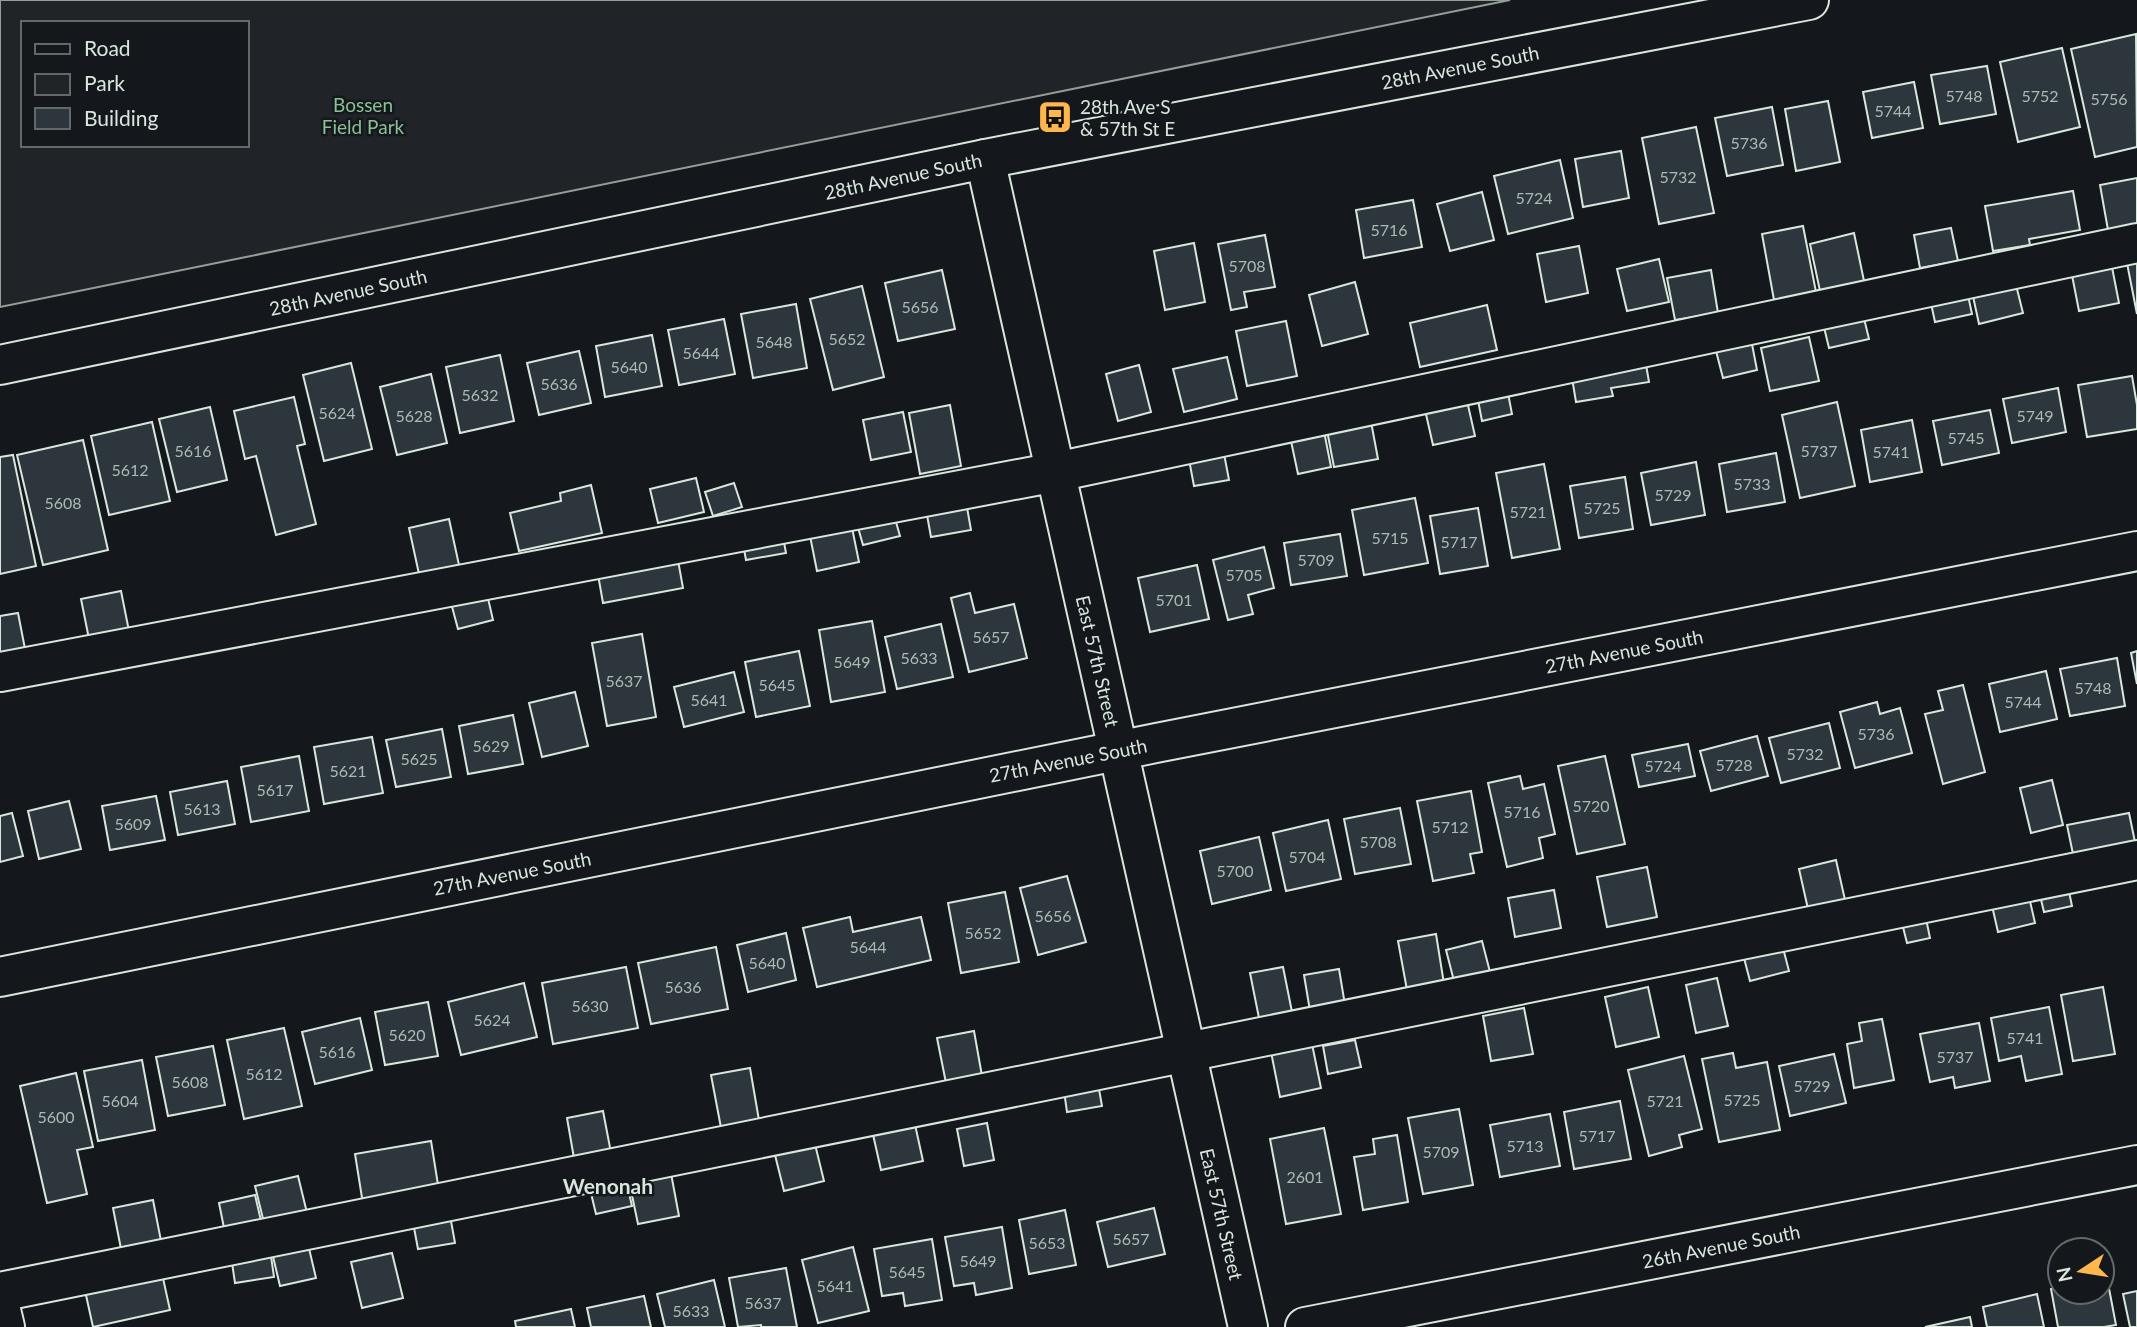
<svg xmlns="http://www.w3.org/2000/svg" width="2137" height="1327" font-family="Lato,sans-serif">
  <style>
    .green { fill: #202428; stroke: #939e99; stroke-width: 2; fill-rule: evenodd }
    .building { fill: #2c363c; stroke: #d8e6dc; stroke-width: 2 }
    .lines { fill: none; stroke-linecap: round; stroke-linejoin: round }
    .minor-casing { stroke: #d8e6dc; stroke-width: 42 }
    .minor { stroke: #14181c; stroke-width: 38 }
    .labels { text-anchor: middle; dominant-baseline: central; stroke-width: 5; stroke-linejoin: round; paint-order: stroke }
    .number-label { font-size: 16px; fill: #adbab4 }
    .street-label { font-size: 19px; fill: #d8e6dc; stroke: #14181c }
    .park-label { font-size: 19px; fill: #8ac095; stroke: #14181c }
    .poi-label { font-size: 19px; fill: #d8e6dc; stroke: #14181c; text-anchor: start }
    .neighbourhood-label { font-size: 21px; font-weight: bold; fill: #d8e6dc; stroke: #14181c }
  </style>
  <rect width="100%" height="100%" fill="#14181c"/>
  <path class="green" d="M0,0H1510L0,307ZM23,23H247V145H23Z"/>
  <g class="building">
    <polygon points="2136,34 2137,147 2095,157 2071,49"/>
    <polygon points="2062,48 2080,127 2018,142 2000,62"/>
    <polygon points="1987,66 1996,114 1940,124 1931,75"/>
    <polygon points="1914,82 1923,128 1872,138 1863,92"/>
    <polygon points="1828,101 1840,162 1796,171 1785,109"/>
    <polygon points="1772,107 1783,165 1727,176 1715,118"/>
    <polygon points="1696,127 1714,213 1659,224 1642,138"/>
    <polygon points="1621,151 1629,198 1583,207 1575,159"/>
    <polygon points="1560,160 1573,218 1508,234 1494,176"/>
    <polygon points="2137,178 2137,225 2108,230 2100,185"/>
    <polygon points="2073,191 2080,230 2029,239 2030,245 1993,251 1985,206"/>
    <polygon points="1482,192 1494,240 1450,251 1437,204"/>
    <polygon points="1413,200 1422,247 1364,258 1356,210"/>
    <polygon points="1803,226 1816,292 1774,300 1762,234"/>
    <polygon points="1951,228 1958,261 1920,268 1914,235"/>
    <polygon points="1854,233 1864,281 1820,291 1810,244"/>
    <polygon points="1265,235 1275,287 1244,292 1247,307 1231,310 1218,244"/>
    <polygon points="1194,243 1205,302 1165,310 1154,251"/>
    <polygon points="1579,246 1588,293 1546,302 1537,254"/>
    <polygon points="2137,251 2137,314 2125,253"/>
    <polygon points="2110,257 2119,303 2079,311 2070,265"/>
    <polygon points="1659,259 1669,302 1627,311 1617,269"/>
    <polygon points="942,270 955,329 898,341 885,283"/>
    <polygon points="1711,270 1718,313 1675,320 1667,278"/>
    <polygon points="2014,277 2023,313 1979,324 1971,287"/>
    <polygon points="1355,282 1368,334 1322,346 1309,295"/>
    <polygon points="862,286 884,377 833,390 810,299"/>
    <polygon points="1966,286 1972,314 1935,322 1929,294"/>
    <polygon points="796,304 807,368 753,378 741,314"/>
    <polygon points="1487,305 1497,350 1420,367 1410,323"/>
    <polygon points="1862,310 1869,339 1829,348 1822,319"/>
    <polygon points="724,319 735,374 679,385 668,330"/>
    <polygon points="1286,321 1297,376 1247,386 1236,331"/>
    <polygon points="652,335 662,386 605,397 596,346"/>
    <polygon points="1809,337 1819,381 1770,391 1761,348"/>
    <polygon points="1751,339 1757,370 1723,378 1715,347"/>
    <polygon points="579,351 591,403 539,415 527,363"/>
    <polygon points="1644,353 1649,382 1611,388 1613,396 1576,402 1570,366"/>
    <polygon points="500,355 514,421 460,433 446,367"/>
    <polygon points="1227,357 1237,399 1184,412 1173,369"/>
    <polygon points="351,363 372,449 324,461 303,375"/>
    <polygon points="1139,365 1151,412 1118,421 1106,374"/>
    <polygon points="431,374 447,443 397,455 380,387"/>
    <polygon points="2132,376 2137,405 2137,429 2087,437 2078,385"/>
    <polygon points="1506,383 1512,414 1482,421 1476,390"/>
    <polygon points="2058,388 2066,432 2012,443 2003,399"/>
    <polygon points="1465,392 1475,436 1433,445 1423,401"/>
    <polygon points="294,397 305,444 297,446 316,524 276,535 256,456 245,459 234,411"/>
    <polygon points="1837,402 1855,486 1800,498 1782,415"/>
    <polygon points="950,405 961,466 920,474 909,413"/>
    <polygon points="210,407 227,480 177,492 159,419"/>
    <polygon points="1990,410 1999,453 1942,465 1933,421"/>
    <polygon points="1369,411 1378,459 1334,467 1325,420"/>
    <polygon points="903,412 911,452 871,460 863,420"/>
    <polygon points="1912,420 1922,472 1870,482 1861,430"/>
    <polygon points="1322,421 1331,467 1298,474 1288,427"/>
    <polygon points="152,422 170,501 109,515 91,436"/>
    <polygon points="83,440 108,550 43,565 17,455"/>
    <polygon points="1222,443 1229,480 1194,486 1187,449"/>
    <polygon points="1776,453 1785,502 1727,512 1719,464"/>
    <polygon points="13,455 36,566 0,574 0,457"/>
    <polygon points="1696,462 1705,515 1651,525 1641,473"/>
    <polygon points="1544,464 1560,549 1512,558 1496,473"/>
    <polygon points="1625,477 1633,529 1579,538 1570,486"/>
    <polygon points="696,478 704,512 658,523 650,489"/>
    <polygon points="734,483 742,507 713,516 705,492"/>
    <polygon points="591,485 602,533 519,551 510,513 561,501 560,493"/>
    <polygon points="965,496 971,530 931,537 925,504"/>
    <polygon points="1415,498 1428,563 1364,575 1352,510"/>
    <polygon points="892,508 900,536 863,545 855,517"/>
    <polygon points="1478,508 1488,566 1440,574 1430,516"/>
    <polygon points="850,518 859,562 817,571 808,526"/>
    <polygon points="449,519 459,565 419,574 409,528"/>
    <polygon points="781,526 786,553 746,560 741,533"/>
    <polygon points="1340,534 1347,576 1291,585 1284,543"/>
    <polygon points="1264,547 1274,588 1248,595 1253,614 1228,620 1213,560"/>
    <polygon points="677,555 683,588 603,603 597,569"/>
    <polygon points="1197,565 1209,619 1150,632 1138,578"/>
    <polygon points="121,591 129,631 89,639 81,599"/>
    <polygon points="970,593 975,613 1014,604 1027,658 969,672 951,598"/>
    <polygon points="487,594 493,620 458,629 451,603"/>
    <polygon points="18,613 26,654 0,659 0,616"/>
    <polygon points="872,621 885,692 831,702 819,630"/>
    <polygon points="941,624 953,677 897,689 885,637"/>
    <polygon points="642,634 656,717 607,726 592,643"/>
    <polygon points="799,651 810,706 756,717 745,662"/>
    <polygon points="2137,651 2137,684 2131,653"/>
    <polygon points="2117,658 2125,706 2070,716 2060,669"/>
    <polygon points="2046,671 2057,719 2000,732 1989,684"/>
    <polygon points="734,672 744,712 684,727 674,687"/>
    <polygon points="1963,685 1985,772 1943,784 1925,714 1943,710 1938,691"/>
    <polygon points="575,692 588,746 542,757 529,703"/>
    <polygon points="1877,702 1880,714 1900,708 1912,753 1855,768 1840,712"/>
    <polygon points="513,715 523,764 468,774 459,726"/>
    <polygon points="1829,723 1840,768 1781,783 1769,738"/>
    <polygon points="442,729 451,777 396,787 386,740"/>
    <polygon points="1757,736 1768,776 1711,791 1700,751"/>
    <polygon points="372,737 383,793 324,804 314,747"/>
    <polygon points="1688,744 1695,776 1639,787 1632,755"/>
    <polygon points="299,756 309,811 251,822 241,767"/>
    <polygon points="1605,756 1625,844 1577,854 1558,766"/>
    <polygon points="1520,776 1523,789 1544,784 1555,834 1539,838 1543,858 1507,867 1488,783"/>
    <polygon points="2052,780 2063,825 2031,833 2020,788"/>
    <polygon points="227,781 235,824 178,835 170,792"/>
    <polygon points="1471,791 1482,852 1470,854 1474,873 1433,881 1417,801"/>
    <polygon points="156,796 165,840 110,850 102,806"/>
    <polygon points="69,801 81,849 39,859 28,811"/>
    <polygon points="1400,808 1411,864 1355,874 1344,819"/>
    <polygon points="12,813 23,856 0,862 0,816"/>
    <polygon points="2129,813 2135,842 2073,854 2067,825"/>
    <polygon points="1328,820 1341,879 1286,891 1273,833"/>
    <polygon points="1259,837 1271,890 1212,904 1200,851"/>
    <polygon points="1836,860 1845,900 1808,909 1799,869"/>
    <polygon points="1647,867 1657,917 1607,927 1597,877"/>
    <polygon points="1067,876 1086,942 1038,955 1020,888"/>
    <polygon points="2067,882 2072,906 2044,912 2038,887"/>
    <polygon points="2027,888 2035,923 1998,932 1990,897"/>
    <polygon points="1554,890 1561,928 1515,937 1508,898"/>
    <polygon points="1005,892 1019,962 961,973 948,903"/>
    <polygon points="1924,909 1930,938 1907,943 1900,915"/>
    <polygon points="850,917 853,932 921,917 931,960 817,987 803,928"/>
    <polygon points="786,933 796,980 748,992 737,945"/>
    <polygon points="1436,934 1444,984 1407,990 1398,941"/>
    <polygon points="1482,941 1490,972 1454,981 1446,950"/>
    <polygon points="716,947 728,1009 651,1024 638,963"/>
    <polygon points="1783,948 1789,971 1750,981 1744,958"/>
    <polygon points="626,967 638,1028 553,1044 542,983"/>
    <polygon points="1283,967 1293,1017 1260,1023 1250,973"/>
    <polygon points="1339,969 1345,1005 1310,1011 1304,975"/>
    <polygon points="1717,978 1728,1026 1696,1033 1686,985"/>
    <polygon points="524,983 537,1037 461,1055 448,1002"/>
    <polygon points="1648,987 1659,1037 1616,1047 1605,997"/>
    <polygon points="2103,987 2115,1054 2073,1061 2061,995"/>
    <polygon points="428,1002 438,1056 385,1065 375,1012"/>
    <polygon points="2049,1007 2062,1074 2026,1081 2021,1056 1999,1061 1991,1018"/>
    <polygon points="1524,1008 1533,1054 1491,1061 1483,1016"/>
    <polygon points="360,1018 372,1070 315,1084 302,1032"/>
    <polygon points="1882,1019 1894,1080 1854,1088 1847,1044 1862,1041 1859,1023"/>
    <polygon points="1979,1023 1990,1081 1955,1088 1953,1077 1930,1082 1920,1034"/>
    <polygon points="284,1028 302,1106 244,1119 227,1040"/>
    <polygon points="974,1031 982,1076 946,1083 937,1038"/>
    <polygon points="1355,1040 1361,1067 1328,1074 1323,1046"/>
    <polygon points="1312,1044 1321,1088 1280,1097 1271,1052"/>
    <polygon points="213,1046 225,1105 168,1116 156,1057"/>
    <polygon points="1733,1053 1736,1068 1767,1062 1780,1130 1719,1142 1702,1059"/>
    <polygon points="1834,1054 1846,1103 1790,1116 1779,1066"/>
    <polygon points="1684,1056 1702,1129 1679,1135 1682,1147 1649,1156 1628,1070"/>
    <polygon points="142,1060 155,1130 98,1141 84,1071"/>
    <polygon points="750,1068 760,1126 722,1133 711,1075"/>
    <polygon points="76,1073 93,1147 77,1150 87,1194 47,1203 20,1086"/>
    <polygon points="1097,1078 1102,1106 1067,1112 1063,1084"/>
    <polygon points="1620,1101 1631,1159 1574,1169 1564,1112"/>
    <polygon points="1459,1109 1473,1185 1423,1194 1408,1118"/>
    <polygon points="603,1111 612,1158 575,1164 567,1118"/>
    <polygon points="1550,1114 1560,1166 1500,1177 1490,1125"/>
    <polygon points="914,1120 923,1161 881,1170 872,1130"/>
    <polygon points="987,1123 994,1160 964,1166 957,1129"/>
    <polygon points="1324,1128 1341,1214 1286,1224 1270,1139"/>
    <polygon points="1397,1135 1408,1202 1363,1210 1354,1157 1375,1154 1373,1139"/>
    <polygon points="813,1136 824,1181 784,1191 773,1147"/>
    <polygon points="431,1141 439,1191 363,1204 355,1154"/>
    <polygon points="670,1168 679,1216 638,1224 628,1176"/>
    <polygon points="298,1176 308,1217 265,1227 255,1186"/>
    <polygon points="625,1176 632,1206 596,1214 589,1185"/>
    <polygon points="255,1195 262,1225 225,1233 219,1203"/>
    <polygon points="153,1200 162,1246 122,1254 113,1208"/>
    <polygon points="1154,1208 1165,1254 1108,1267 1097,1222"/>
    <polygon points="449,1210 455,1243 418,1249 412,1217"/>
    <polygon points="1065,1210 1076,1265 1029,1274 1019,1220"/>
    <polygon points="1002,1227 1012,1288 976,1295 974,1283 954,1286 945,1237"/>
    <polygon points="932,1239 942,1300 905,1306 903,1293 882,1296 874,1249"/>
    <polygon points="307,1240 316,1278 280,1286 271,1248"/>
    <polygon points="853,1247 869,1311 818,1323 802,1260"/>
    <polygon points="270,1249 274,1277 235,1283 231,1256"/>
    <polygon points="392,1253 403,1298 362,1308 351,1262"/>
    <polygon points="786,1268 797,1327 761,1327 761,1325 738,1327 729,1278"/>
    <polygon points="161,1269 170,1310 93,1327 84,1286"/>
    <polygon points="2107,1278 2116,1325 2104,1327 2058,1327 2051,1289 2060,1287 2060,1292 2102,1292 2102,1279"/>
    <polygon points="714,1280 725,1327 665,1327 657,1294"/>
    <polygon points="2137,1291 2137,1327 2130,1327 2123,1294"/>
    <polygon points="2037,1294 2044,1327 1987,1327 1983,1307"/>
    <polygon points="644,1296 651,1327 591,1327 587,1308"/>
    <polygon points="571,1309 575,1327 516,1327 515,1321"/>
    <polygon points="1970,1317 1972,1327 1925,1327"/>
  </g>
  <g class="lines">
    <g class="minor-casing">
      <g id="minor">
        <polyline points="985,159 1248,1327"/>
        <polyline points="0,365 985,159 1809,0"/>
        <polyline points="0,672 1056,472 2137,243"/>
        <polyline points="0,977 1156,743 2137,551"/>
        <polyline points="0,1292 2137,860"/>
        <polyline points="0,1306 5,1327"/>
        <polyline points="1305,1327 2137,1165"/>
      </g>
    </g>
    <use href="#minor" class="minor"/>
  </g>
  <defs>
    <g id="bus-square" transform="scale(1.75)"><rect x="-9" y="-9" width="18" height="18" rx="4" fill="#ffb74d" stroke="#14181c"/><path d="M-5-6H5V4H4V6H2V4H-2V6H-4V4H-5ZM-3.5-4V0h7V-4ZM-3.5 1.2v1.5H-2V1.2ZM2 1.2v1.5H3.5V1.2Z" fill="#111"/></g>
  </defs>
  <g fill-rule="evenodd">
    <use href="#bus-square" x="1055" y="117"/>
  </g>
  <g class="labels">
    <g class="number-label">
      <text x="1964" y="95">5748</text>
      <text x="2040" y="95">5752</text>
      <text x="2109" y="98">5756</text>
      <text x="1893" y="110">5744</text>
      <text x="1749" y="142">5736</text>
      <text x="1678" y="176">5732</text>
      <text x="1534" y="197">5724</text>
      <text x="1389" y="229">5716</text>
      <text x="1247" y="265">5708</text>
      <text x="920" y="306">5656</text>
      <text x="847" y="338">5652</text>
      <text x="774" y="341">5648</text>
      <text x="701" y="352">5644</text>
      <text x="629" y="366">5640</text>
      <text x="559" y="383">5636</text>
      <text x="480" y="394">5632</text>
      <text x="337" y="412">5624</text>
      <text x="414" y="415">5628</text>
      <text x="2035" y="415">5749</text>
      <text x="1966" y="437">5745</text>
      <text x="193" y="450">5616</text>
      <text x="1819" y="450">5737</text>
      <text x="1891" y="451">5741</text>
      <text x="130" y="469">5612</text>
      <text x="1752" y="483">5733</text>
      <text x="1673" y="494">5729</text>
      <text x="63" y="502">5608</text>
      <text x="1602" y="507">5725</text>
      <text x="1528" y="511">5721</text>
      <text x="1390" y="537">5715</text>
      <text x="1459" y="541">5717</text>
      <text x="1316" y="559">5709</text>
      <text x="1244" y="574">5705</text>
      <text x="1174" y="599">5701</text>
      <text x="991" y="636">5657</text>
      <text x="919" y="657">5633</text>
      <text x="852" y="661">5649</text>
      <text x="624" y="680">5637</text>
      <text x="777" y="684">5645</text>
      <text x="2093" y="687">5748</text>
      <text x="709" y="699">5641</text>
      <text x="2023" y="701">5744</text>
      <text x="1876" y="733">5736</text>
      <text x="491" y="745">5629</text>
      <text x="1805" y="753">5732</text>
      <text x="419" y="758">5625</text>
      <text x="1734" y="764">5728</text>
      <text x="1663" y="765">5724</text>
      <text x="348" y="770">5621</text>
      <text x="275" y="789">5617</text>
      <text x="1591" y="805">5720</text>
      <text x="202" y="808">5613</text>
      <text x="1522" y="811">5716</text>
      <text x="133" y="823">5609</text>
      <text x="1450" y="826">5712</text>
      <text x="1378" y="841">5708</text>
      <text x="1307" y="856">5704</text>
      <text x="1235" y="870">5700</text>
      <text x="1053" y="915">5656</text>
      <text x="983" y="932">5652</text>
      <text x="868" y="946">5644</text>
      <text x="767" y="962">5640</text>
      <text x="683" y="986">5636</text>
      <text x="590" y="1005">5630</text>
      <text x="492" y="1019">5624</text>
      <text x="407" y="1034">5620</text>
      <text x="2025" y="1037">5741</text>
      <text x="337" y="1051">5616</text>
      <text x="1955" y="1056">5737</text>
      <text x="264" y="1073">5612</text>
      <text x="190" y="1081">5608</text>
      <text x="1812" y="1085">5729</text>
      <text x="1742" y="1099">5725</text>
      <text x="120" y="1100">5604</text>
      <text x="1665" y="1100">5721</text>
      <text x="56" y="1116">5600</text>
      <text x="1597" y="1135">5717</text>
      <text x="1525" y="1145">5713</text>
      <text x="1441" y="1151">5709</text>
      <text x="1305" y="1176">2601</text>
      <text x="1131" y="1238">5657</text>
      <text x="1047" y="1242">5653</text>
      <text x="978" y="1260">5649</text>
      <text x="907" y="1271">5645</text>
      <text x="835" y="1285">5641</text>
      <text x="763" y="1302">5637</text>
      <text x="691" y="1310">5633</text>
    </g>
    <g class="street-label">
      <text transform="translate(1460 67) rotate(-11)">28th Avenue South</text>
      <text transform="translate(903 176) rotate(-12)">28th Avenue South</text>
      <text transform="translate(348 292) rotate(-12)">28th Avenue South</text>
      <text transform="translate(1624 651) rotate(-11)">27th Avenue South</text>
      <text transform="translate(1098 661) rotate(77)">East 57th Street</text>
      <text transform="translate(1068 760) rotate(-11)">27th Avenue South</text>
      <text transform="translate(512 873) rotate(-11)">27th Avenue South</text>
      <text transform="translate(1222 1214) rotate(77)">East 57th Street</text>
      <text transform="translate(1721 1246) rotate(-11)">26th Avenue South</text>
    </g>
    <g class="park-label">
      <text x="363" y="104">Bossen<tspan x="363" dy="22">Field Park</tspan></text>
    </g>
    <g class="poi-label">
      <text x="1080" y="106">28th Ave S<tspan x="1080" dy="22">&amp; 57th St E</tspan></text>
    </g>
    <g class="neighbourhood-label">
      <text x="608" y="1185">Wenonah</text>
    </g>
  </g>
  <rect x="21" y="21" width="228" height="126" fill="#14181c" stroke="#626a69" stroke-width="2"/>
  <rect x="35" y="44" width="35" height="10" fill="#14181c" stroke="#626a69" stroke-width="2"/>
  <text x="84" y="56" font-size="21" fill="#d8e6dc">Road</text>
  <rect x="35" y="74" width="35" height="21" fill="#202428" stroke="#626a69" stroke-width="2"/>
  <text x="84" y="91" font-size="21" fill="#d8e6dc">Park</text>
  <rect x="35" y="108" width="35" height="21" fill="#2c363c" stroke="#626a69" stroke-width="2"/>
  <text x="84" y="126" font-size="21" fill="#d8e6dc">Building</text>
  <g transform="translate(2081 1271) rotate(258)"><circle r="33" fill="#14181c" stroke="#626a69" stroke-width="2"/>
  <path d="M0-5L12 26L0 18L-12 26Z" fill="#ffb74d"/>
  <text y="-10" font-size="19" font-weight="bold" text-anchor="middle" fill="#d8e6dc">N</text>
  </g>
</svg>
